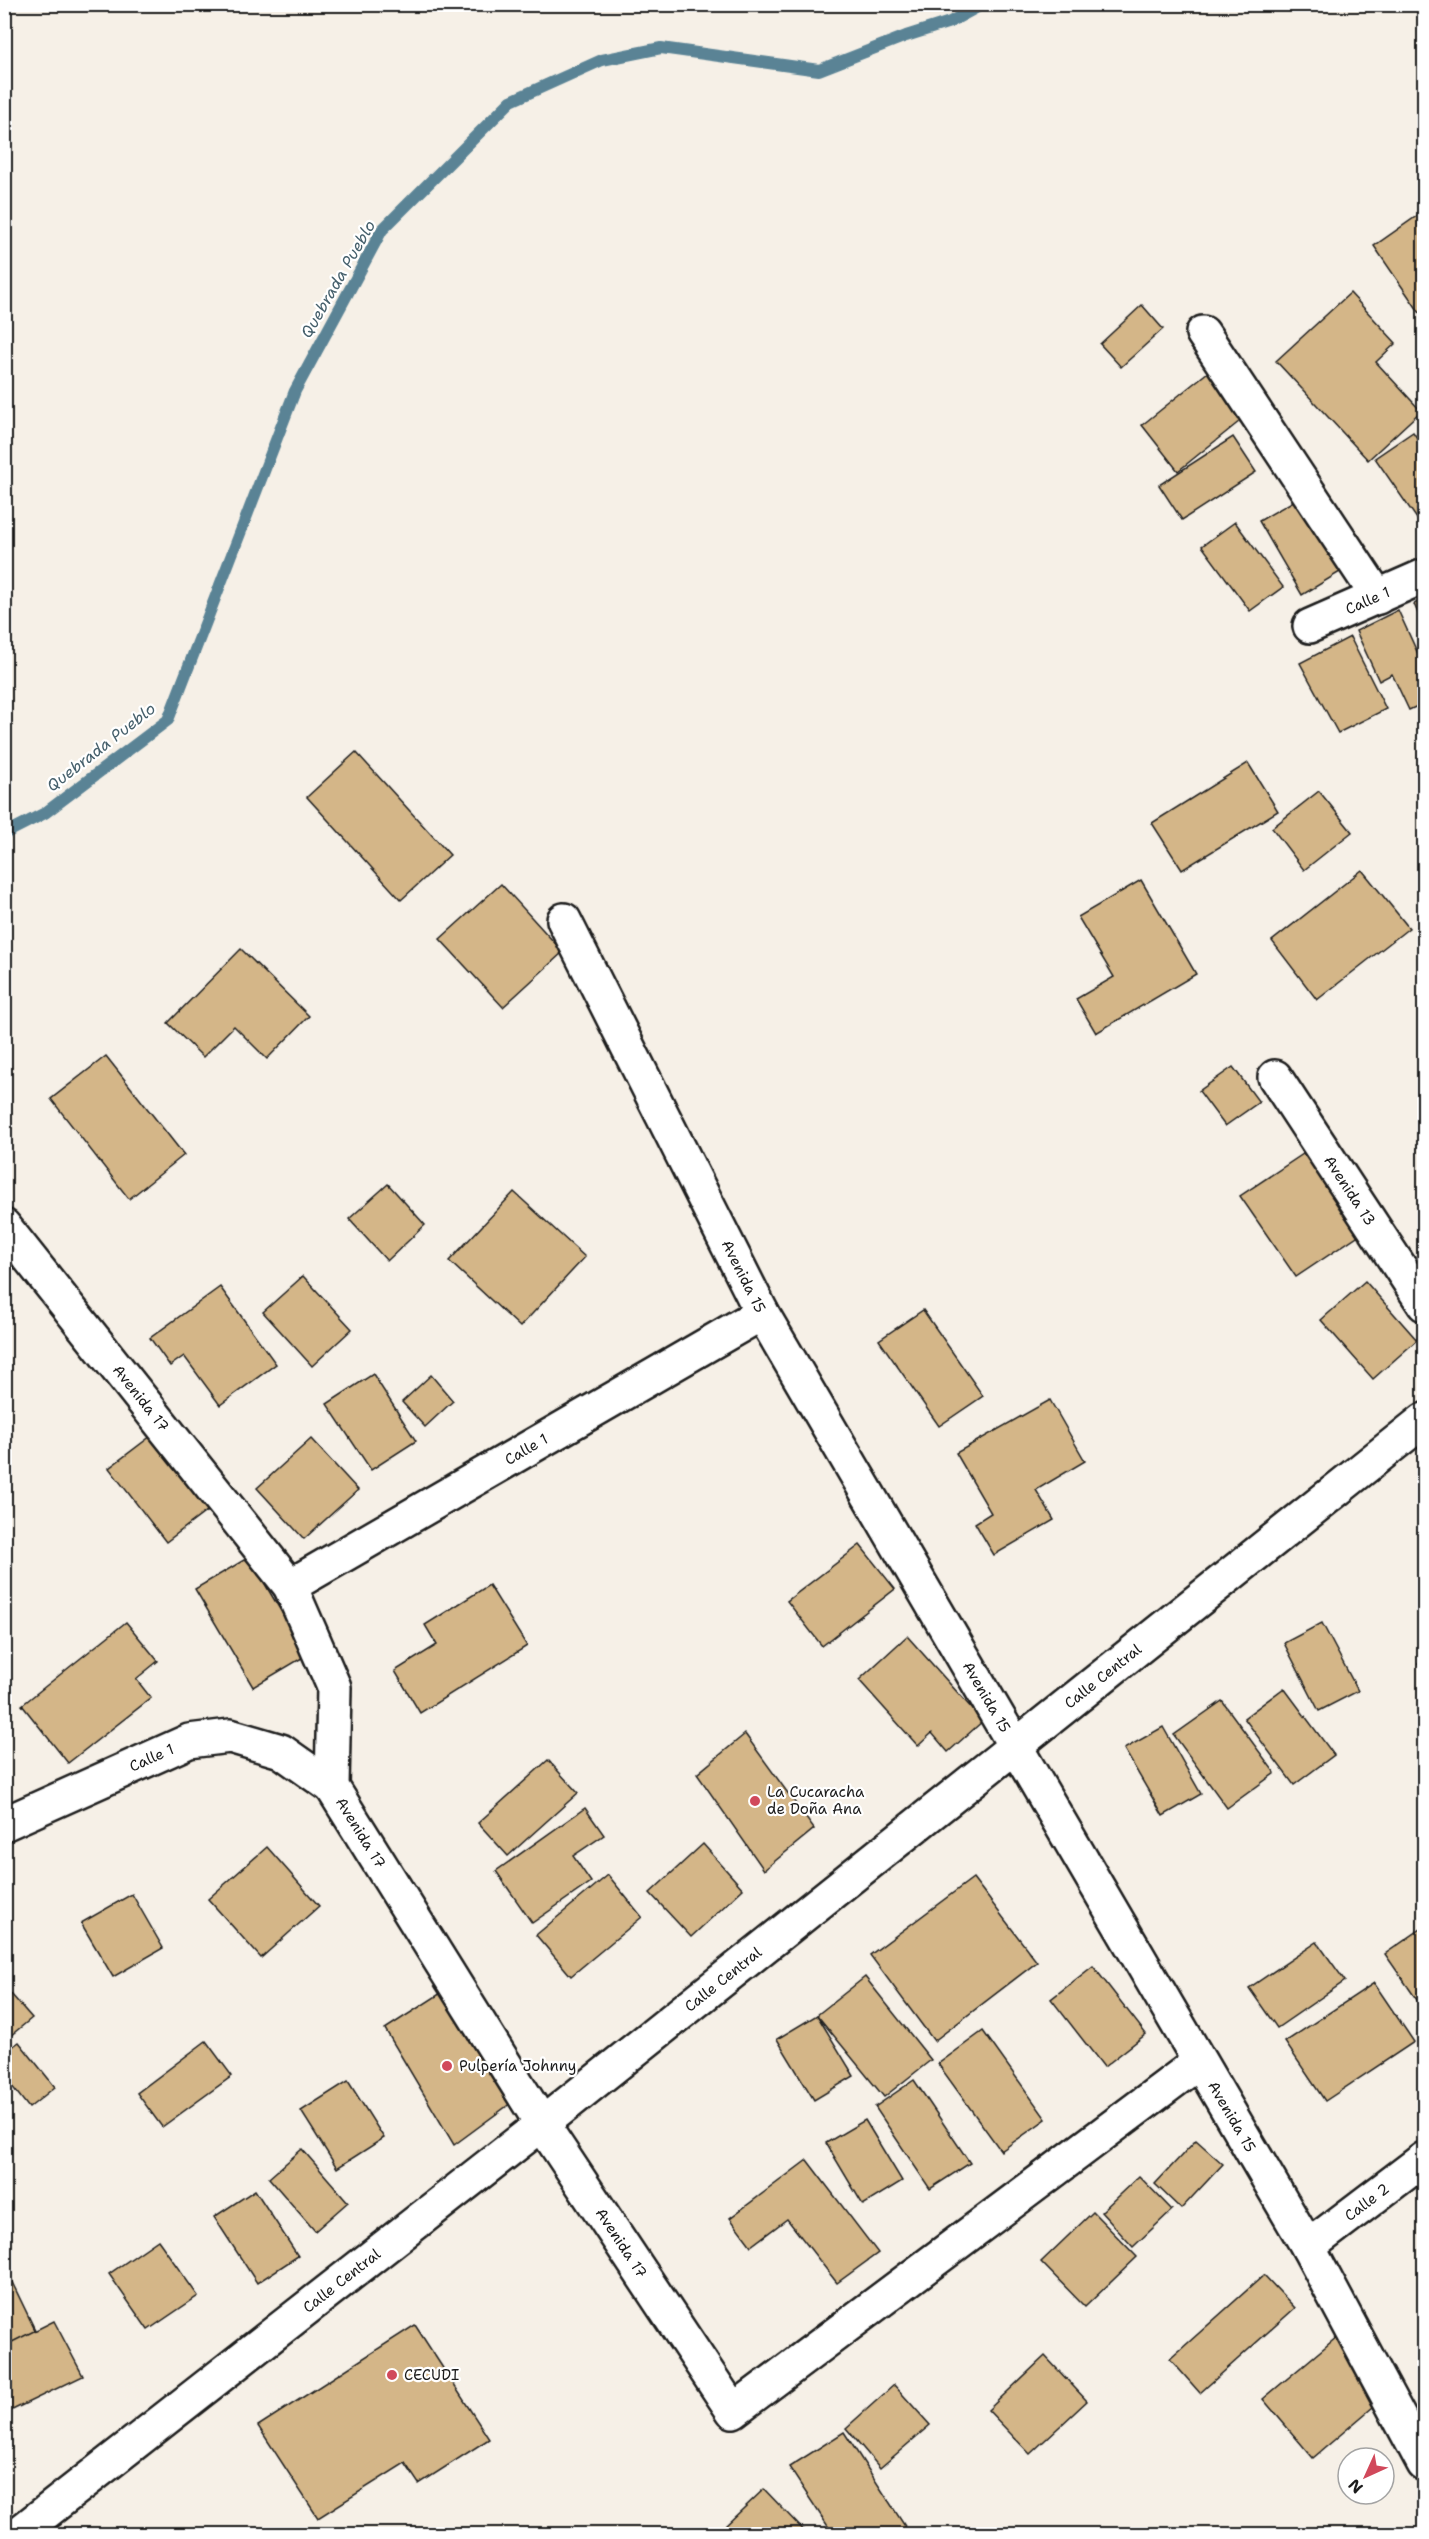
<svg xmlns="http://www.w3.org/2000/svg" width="1429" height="2539" font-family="'Shantell Sans',sans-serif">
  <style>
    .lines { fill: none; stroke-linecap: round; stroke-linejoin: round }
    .stream { stroke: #5a8395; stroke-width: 12 }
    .building { fill: #d4b688; stroke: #1c1c1c; stroke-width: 1.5 }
    .minor-casing { stroke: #1c1c1c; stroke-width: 38 }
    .minor { stroke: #fff; stroke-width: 33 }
    .poi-dot { fill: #d1495b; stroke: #fff; stroke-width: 2 }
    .labels { text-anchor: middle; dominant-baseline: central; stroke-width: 4.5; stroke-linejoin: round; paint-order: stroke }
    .street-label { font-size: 15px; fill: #1c1c1c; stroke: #fff }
    .poi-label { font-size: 15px; fill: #1c1c1c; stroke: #fff; text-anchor: start }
    .water-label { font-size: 16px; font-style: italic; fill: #46606c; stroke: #fff }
  </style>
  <rect width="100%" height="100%" fill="#f6f0e7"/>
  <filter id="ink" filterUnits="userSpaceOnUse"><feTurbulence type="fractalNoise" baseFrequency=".0167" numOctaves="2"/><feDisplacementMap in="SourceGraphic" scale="12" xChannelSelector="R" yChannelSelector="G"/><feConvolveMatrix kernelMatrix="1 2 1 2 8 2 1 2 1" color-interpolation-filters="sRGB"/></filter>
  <g filter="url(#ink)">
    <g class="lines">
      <polyline class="stream" points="4,834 45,813 168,720 295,391 382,230 511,101 602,60 661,48 819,70 906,36 950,22 983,4"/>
    </g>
    <g class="building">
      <polygon points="1424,211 1424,319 1374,246"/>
      <polygon points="1350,293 1396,343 1376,362 1421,411 1368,460 1276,361"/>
      <polygon points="1142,305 1163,329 1121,367 1100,344"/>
      <polygon points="1208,372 1245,417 1178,471 1142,425"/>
      <polygon points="1413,432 1424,448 1424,529 1375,458"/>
      <polygon points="1233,437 1256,472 1182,520 1159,485"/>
      <polygon points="1297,499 1340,572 1302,595 1259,521"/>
      <polygon points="1235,522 1283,587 1250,611 1202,546"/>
      <polygon points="1424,599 1424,627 1414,604"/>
      <polygon points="1398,610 1424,667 1424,703 1409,710 1392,674 1379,681 1356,631"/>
      <polygon points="1350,637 1386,709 1338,733 1300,663"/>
      <polygon points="356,752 450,855 401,900 307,797"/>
      <polygon points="1248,763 1278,811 1182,870 1152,823"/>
      <polygon points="1319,791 1352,832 1304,870 1272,828"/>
      <polygon points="1362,870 1409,928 1317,1000 1272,941"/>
      <polygon points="1141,880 1196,974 1096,1033 1076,999 1114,977 1078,917"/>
      <polygon points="501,884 563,952 503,1007 440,939"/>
      <polygon points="241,949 309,1016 267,1059 234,1026 203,1057 168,1023"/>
      <polygon points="106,1056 184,1155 129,1199 51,1099"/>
      <polygon points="1233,1067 1259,1102 1225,1126 1199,1091"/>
      <polygon points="1309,1150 1363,1232 1296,1277 1240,1196"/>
      <polygon points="388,1184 425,1225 387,1261 349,1219"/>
      <polygon points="514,1192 585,1257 520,1327 449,1261"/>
      <polygon points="303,1276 352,1329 312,1366 263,1312"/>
      <polygon points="1365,1281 1417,1340 1373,1379 1321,1320"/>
      <polygon points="220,1287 276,1364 220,1405 184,1356 170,1366 150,1338"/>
      <polygon points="923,1310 983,1396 939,1426 879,1340"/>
      <polygon points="373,1374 416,1441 371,1470 327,1404"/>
      <polygon points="431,1375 453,1401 425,1427 402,1402"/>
      <polygon points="1050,1400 1085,1461 1036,1490 1054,1520 994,1555 975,1523 991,1513 956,1453"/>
      <polygon points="155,1433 212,1507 166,1542 109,1468"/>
      <polygon points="311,1439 358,1490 304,1539 257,1488"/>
      <polygon points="860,1545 895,1589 822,1646 787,1601"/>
      <polygon points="249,1557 307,1655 253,1687 195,1589"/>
      <polygon points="489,1585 527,1646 420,1713 395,1671 437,1645 425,1625"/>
      <polygon points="126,1622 158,1661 136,1679 151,1698 68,1763 22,1705"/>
      <polygon points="1322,1623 1358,1691 1319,1711 1284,1643"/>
      <polygon points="907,1636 983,1721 948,1752 932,1733 918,1746 859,1680"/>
      <polygon points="1424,1657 1424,1671 1418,1663"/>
      <polygon points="1284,1688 1334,1755 1294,1785 1244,1718"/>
      <polygon points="1222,1701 1275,1773 1227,1808 1174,1735"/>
      <polygon points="1163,1727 1201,1794 1163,1816 1124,1749"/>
      <polygon points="745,1734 814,1829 764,1870 697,1774"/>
      <polygon points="548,1760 578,1793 508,1856 478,1823"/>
      <polygon points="585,1808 604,1835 573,1856 591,1882 532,1923 496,1871"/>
      <polygon points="703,1844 743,1889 691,1937 650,1893"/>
      <polygon points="267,1847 319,1906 261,1958 208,1899"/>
      <polygon points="608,1875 642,1917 571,1976 536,1935"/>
      <polygon points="973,1878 1037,1962 934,2041 870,1955"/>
      <polygon points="132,1894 163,1948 113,1977 81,1923"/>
      <polygon points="1424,1927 1424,2010 1385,1954"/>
      <polygon points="1317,1942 1345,1981 1277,2028 1249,1988"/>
      <polygon points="1093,1966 1146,2034 1104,2067 1051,1999"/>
      <polygon points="865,1977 931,2060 884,2097 817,2015"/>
      <polygon points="1374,1983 1414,2042 1325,2101 1285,2042"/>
      <polygon points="4,1986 32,2018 4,2041"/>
      <polygon points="441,1993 511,2103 454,2145 385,2029"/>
      <polygon points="817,2015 854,2076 814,2100 777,2039"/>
      <polygon points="983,2031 1046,2119 1001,2151 938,2064"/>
      <polygon points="206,2041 232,2076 162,2127 137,2093"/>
      <polygon points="19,2042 55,2087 29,2108 4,2076 4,2053"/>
      <polygon points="914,2080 970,2163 930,2189 875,2107"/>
      <polygon points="348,2081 384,2138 337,2168 301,2111"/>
      <polygon points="865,2120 902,2181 863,2205 826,2143"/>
      <polygon points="1196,2140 1223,2164 1181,2209 1155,2184"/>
      <polygon points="302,2149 348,2202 315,2231 269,2178"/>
      <polygon points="807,2160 878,2253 837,2283 787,2219 751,2246 730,2218"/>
      <polygon points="1139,2176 1172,2210 1133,2247 1101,2212"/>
      <polygon points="255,2190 298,2256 257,2283 214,2217"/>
      <polygon points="1093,2212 1137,2257 1085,2307 1041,2262"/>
      <polygon points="158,2240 198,2296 148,2330 109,2274"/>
      <polygon points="1264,2275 1295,2308 1200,2393 1170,2359"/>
      <polygon points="10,2278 36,2332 4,2347 4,2281"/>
      <polygon points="54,2321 83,2376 4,2414 4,2346"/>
      <polygon points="415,2325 489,2439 419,2484 405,2463 318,2518 258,2426"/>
      <polygon points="1337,2337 1386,2396 1313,2458 1263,2399"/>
      <polygon points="1045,2356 1087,2401 1030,2454 988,2410"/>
      <polygon points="894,2385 930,2425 880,2468 846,2428"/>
      <polygon points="844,2432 910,2534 833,2534 789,2467"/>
      <polygon points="764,2489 807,2534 731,2534 724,2527"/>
    </g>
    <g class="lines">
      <g class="minor-casing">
        <g id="minor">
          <polyline points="1203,333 1378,597"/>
          <path id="s1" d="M1310,626L1424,576"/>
          <path id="s2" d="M564,920L762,1313L1308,2247L1424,2464"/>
          <path id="s3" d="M1275,1077L1424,1304"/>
          <path id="s4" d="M4,1226L290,1586L334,1687L332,1787L542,2124L733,2411L1199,2062"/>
          <path id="s5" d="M290,1586L762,1313"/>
          <path id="s6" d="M4,1824L189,1741L230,1736L281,1751L332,1787"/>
          <path id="s7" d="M1308,2247L1424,2159"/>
          <path id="s8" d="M18,2534L542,2124L1424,1420"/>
        </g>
      </g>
      <use href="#minor" class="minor"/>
    </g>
  </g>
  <g class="poi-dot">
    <circle cx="755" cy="1801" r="6"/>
    <circle cx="447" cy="2066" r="6"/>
    <circle cx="392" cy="2375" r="6"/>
  </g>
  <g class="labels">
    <g class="street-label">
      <text stroke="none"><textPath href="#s1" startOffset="63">Calle 1</textPath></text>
      <text stroke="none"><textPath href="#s3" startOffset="136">Avenida 13</textPath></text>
      <text stroke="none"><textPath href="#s2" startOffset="399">Avenida 15</textPath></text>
      <text stroke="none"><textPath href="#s4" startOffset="220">Avenida 17</textPath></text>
      <text stroke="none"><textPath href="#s5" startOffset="273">Calle 1</textPath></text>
      <text stroke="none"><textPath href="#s8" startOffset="1383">Calle Central</textPath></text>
      <text stroke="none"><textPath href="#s2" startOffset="885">Avenida 15</textPath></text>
      <text stroke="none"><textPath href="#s6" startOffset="162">Calle 1</textPath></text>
      <text stroke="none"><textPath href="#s4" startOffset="724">Avenida 17</textPath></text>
      <text stroke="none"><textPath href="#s8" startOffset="897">Calle Central</textPath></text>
      <text stroke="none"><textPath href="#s2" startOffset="1371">Avenida 15</textPath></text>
      <text stroke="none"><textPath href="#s7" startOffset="74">Calle 2</textPath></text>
      <text stroke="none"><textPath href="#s4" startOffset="1210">Avenida 17</textPath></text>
      <text stroke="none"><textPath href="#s8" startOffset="411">Calle Central</textPath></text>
    </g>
    <g class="poi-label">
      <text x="767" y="1792">La Cucaracha<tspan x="767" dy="17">de Doña Ana</tspan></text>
      <text x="459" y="2066">Pulpería Johnny</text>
      <text x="404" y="2375">CECUDI</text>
    </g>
    <g class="water-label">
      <text transform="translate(338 279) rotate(-60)">Quebrada Pueblo</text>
      <text transform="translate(101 747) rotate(-38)">Quebrada Pueblo</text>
    </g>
  </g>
  <rect width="1429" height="2539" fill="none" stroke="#fff" stroke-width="24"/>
  <rect x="12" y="12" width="1405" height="2515" fill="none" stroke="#1c1c1c" stroke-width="2" filter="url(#ink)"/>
  <g transform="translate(1366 2476) rotate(225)"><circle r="28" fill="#ffffff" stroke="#a4a4a4" stroke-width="1.5"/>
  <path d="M0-4.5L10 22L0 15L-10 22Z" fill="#d1495b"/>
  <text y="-9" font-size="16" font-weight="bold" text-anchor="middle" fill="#1c1c1c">N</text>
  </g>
</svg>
